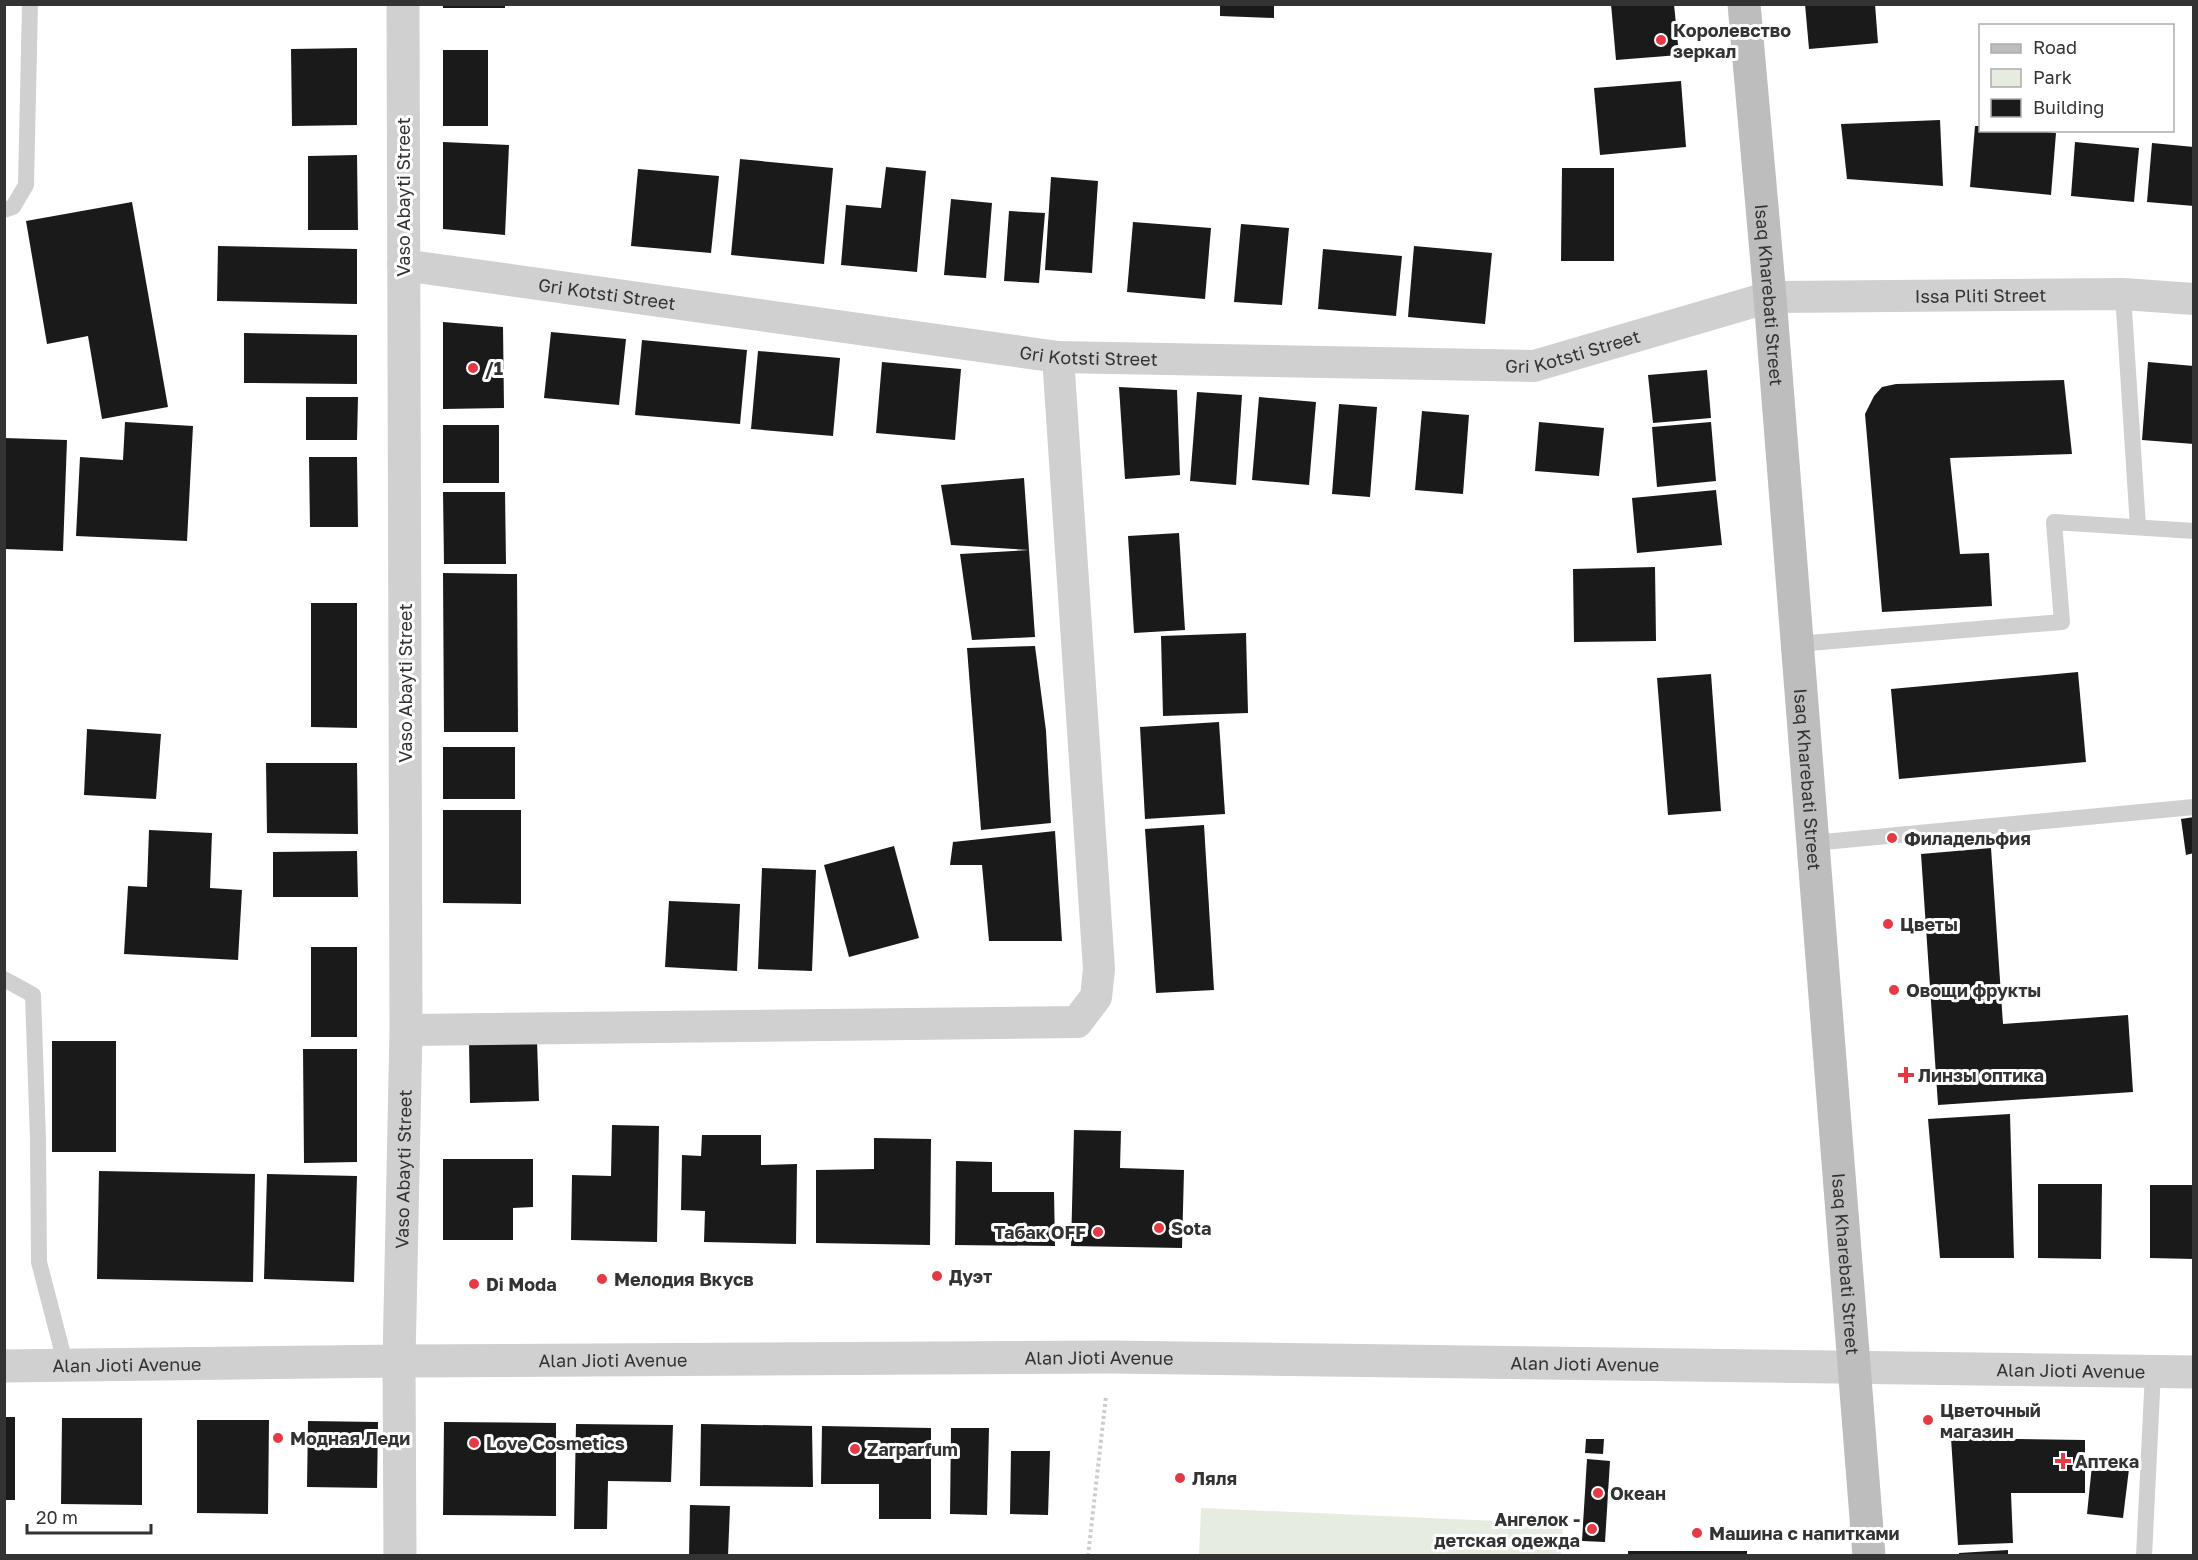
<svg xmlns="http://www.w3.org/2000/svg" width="2198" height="1560" font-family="'Golos Text',sans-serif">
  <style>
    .park { fill: #e6ecdf }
    .building { fill: #1a1a1a }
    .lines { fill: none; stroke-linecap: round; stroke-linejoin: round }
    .path { stroke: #cdcdcd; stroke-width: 4; stroke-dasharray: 3 3; stroke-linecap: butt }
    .service { stroke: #d0d0d0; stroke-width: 16 }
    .minor { stroke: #d0d0d0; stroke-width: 32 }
    .tertiary { stroke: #d0d0d0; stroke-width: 33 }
    .secondary { stroke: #bdbdbd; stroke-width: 33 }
    .poi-dot { fill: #e63946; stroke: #fff; stroke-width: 2 }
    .labels { text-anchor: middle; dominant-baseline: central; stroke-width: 6; stroke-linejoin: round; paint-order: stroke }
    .poi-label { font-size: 18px; font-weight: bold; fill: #333; stroke: #fff; text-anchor: start }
    .street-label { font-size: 18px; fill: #333; stroke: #fff }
  </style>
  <rect width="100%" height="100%" fill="#fff"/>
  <polygon class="park" points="1201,1508 1563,1524 1561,1555 1199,1555"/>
  <g class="building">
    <rect x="443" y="4" width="62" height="4"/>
    <polygon points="1220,4 1274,4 1274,18 1220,16"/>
    <polygon points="1611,4 1674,4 1679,55 1616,60"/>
    <polygon points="1805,4 1875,4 1878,43 1809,49"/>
    <polygon points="357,48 357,125 292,126 291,49"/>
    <rect x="443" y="50" width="45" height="76"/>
    <polygon points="1681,81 1686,147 1600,155 1594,88"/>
    <polygon points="1940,120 1943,186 1847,179 1841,124"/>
    <polygon points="1975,126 1980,126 1980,130 2027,130 2056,133 2051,195 1970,187"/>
    <polygon points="443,142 509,145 505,235 443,229"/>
    <polygon points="2075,142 2139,148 2134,202 2071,196"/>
    <polygon points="2152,143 2194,147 2194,206 2147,202"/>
    <polygon points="357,155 358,230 308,230 308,156"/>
    <polygon points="740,159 833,168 824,264 731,255"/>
    <polygon points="886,167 926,171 917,272 841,265 846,205 881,208"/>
    <polygon points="1562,168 1614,168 1614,261 1561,261"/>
    <polygon points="638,169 719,176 711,253 631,246"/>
    <polygon points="1051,177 1098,181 1092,273 1045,270"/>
    <polygon points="951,199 992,203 986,278 944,275"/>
    <polygon points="132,202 168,407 102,419 88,336 47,344 26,221"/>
    <polygon points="1009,211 1045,213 1039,283 1004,281"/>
    <polygon points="1133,222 1211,228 1205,299 1127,292"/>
    <polygon points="1241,224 1289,228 1282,305 1234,302"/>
    <polygon points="218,246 357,249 357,304 217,301"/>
    <polygon points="1414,246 1492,253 1485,324 1408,317"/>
    <polygon points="1323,249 1402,256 1396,316 1318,309"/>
    <polygon points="443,322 503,327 504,408 443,409"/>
    <polygon points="551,332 626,339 619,405 544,398"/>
    <polygon points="244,333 357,335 357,384 244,383"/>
    <polygon points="642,340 747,350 740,424 635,415"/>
    <polygon points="758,351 840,358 833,436 751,429"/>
    <polygon points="882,362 961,369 955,440 876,433"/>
    <polygon points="2148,362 2194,366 2194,444 2142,440"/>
    <polygon points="1707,370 1711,418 1653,423 1648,375"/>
    <polygon points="2064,380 2072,454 1950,458 1960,554 1989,553 1992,606 1882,612 1865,414 1874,396 1882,387 1896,384"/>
    <polygon points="1119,387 1177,390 1180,475 1125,479"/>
    <polygon points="1197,392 1242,395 1236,485 1190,481"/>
    <polygon points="306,397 358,397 357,440 306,440"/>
    <polygon points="1259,397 1316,402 1309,485 1252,480"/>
    <polygon points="1339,404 1377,407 1370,497 1332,494"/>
    <polygon points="1422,411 1469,415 1463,494 1415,490"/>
    <polygon points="125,422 193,426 187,541 76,536 80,457 123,460"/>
    <polygon points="1539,422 1604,428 1599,476 1535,471"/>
    <polygon points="1711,422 1716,481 1657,487 1652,427"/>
    <rect x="443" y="425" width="56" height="58"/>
    <polygon points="4,438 67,440 63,551 4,549"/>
    <polygon points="309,457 357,457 358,527 310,527"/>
    <polygon points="1024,478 1029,550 1035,637 972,640 960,554 1029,550 951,545 941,485"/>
    <polygon points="1716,490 1722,545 1637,553 1632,498"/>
    <polygon points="443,492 505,492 506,564 444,564"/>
    <polygon points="1179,533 1185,630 1134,633 1128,536"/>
    <polygon points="1655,567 1656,641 1574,642 1573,569"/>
    <polygon points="443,573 517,574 518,732 444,732"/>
    <polygon points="311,603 357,603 357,728 311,727"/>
    <polygon points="1246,633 1248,713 1163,716 1161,636"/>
    <polygon points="1035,646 1046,731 1051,823 981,830 967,648"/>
    <polygon points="2078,672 2086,762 1899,779 1891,689"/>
    <polygon points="1711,674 1721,811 1668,815 1657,678"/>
    <polygon points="1219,722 1225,814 1145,819 1140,727"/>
    <polygon points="87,729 161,734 156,799 84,795"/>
    <rect x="443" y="747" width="72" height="52"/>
    <polygon points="266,763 357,763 358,834 267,833"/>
    <polygon points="443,810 521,810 521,904 443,903"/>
    <polygon points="2194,817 2194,853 2186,855 2181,819"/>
    <polygon points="1204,825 1214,990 1156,993 1145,829"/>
    <polygon points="149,830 212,833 210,888 242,890 238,960 124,954 128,886 147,887"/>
    <polygon points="1055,831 1062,941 989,941 982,865 950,865 953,842"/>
    <polygon points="894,846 919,938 849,957 824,865"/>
    <polygon points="1991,848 2003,1024 2128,1015 2133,1092 1938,1105 1921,854"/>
    <polygon points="357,851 358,897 273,897 273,852"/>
    <polygon points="762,868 816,870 812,971 758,969"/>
    <polygon points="669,901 740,904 737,971 665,967"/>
    <rect x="311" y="947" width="46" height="90"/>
    <polygon points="537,1040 539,1101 470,1103 469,1042"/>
    <rect x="52" y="1041" width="64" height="111"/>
    <polygon points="303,1049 357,1049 357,1162 304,1163"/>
    <polygon points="2010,1114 2014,1258 1940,1258 1928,1119"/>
    <polygon points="612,1125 659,1126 657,1242 571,1240 572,1175 611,1176"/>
    <polygon points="1074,1130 1121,1131 1120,1168 1184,1170 1182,1248 1071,1246"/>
    <polygon points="702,1135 761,1135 761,1165 797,1164 796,1244 704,1242 705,1211 681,1210 682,1155 701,1156"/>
    <polygon points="874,1138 931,1139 930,1245 816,1243 816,1170 874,1169"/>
    <polygon points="443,1159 533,1159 533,1207 513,1208 513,1240 443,1240"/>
    <polygon points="956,1161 992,1162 992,1192 1054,1192 1055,1246 955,1245"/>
    <polygon points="99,1171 255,1174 253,1282 97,1279"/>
    <polygon points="267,1174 357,1176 354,1282 264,1279"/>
    <polygon points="2038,1184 2102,1184 2101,1259 2038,1258"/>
    <polygon points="2150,1185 2194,1185 2194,1259 2150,1258"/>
    <rect x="4" y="1417" width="11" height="83"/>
    <polygon points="62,1418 142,1418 142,1505 61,1504"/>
    <polygon points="197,1420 269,1420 268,1514 197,1513"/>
    <polygon points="308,1421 378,1422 377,1488 307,1487"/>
    <polygon points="444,1422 556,1423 556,1516 443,1515"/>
    <polygon points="576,1424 673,1425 671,1482 608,1481 607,1529 574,1529"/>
    <polygon points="701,1424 812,1426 813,1487 700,1486"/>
    <polygon points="822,1426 931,1428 931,1519 879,1519 879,1484 821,1484"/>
    <polygon points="951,1428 989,1428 987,1515 950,1514"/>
    <polygon points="1951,1438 2085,1440 2085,1493 2011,1493 2013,1543 1958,1545"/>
    <polygon points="1586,1439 1604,1439 1603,1454 1585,1453"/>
    <polygon points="1011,1451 1050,1451 1048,1515 1010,1514"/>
    <polygon points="1587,1459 1610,1461 1605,1542 1582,1541"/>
    <polygon points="2092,1465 2129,1469 2123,1518 2087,1514"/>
    <polygon points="690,1505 730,1506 728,1556 689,1556"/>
    <polygon points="2008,1550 2008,1556 1959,1556 1959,1553"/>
    <rect x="1628" y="1551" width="119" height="5"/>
  </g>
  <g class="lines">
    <polyline class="path" points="1088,1556 1106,1396"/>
    <g class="service">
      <polyline points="4,210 13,207 26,185 30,4"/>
      <polyline points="2123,294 2138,527"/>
      <polyline points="1797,644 2062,622 2054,522 2194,531"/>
      <polyline points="1813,843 2194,807"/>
      <polyline points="4,979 33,995 38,1140 39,1262 66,1366"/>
      <polyline points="2144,1556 2153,1372"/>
    </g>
    <g class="minor">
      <path id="s1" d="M403,265L1058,357L1534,366L1770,297L2123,294L2194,299"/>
      <polyline points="406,1030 1077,1022 1096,997 1099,969 1058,357"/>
    </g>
    <g class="tertiary">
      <path id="s2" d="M4,1366L399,1361L1111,1357L2194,1372"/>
      <path id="s3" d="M400,1556L399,1361L406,1030L403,4"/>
    </g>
    <path class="secondary" id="s4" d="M1744,4L1770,297L1869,1556"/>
  </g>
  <g class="poi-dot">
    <circle cx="1661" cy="40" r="6"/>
    <circle cx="473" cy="368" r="6"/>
    <circle cx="1892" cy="838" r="6"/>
    <circle cx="1888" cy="924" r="6"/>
    <circle cx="1894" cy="990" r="6"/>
    <path d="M1903 1066h6v6h6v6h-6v6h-6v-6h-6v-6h6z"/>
    <circle cx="1159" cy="1228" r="6"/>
    <circle cx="1098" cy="1232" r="6"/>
    <circle cx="937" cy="1276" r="6"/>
    <circle cx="602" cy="1279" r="6"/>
    <circle cx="474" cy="1284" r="6"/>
    <circle cx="1928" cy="1420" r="6"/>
    <circle cx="278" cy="1438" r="6"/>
    <circle cx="474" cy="1443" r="6"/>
    <circle cx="855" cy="1449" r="6"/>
    <path d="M2060 1452h6v6h6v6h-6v6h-6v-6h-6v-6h6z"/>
    <circle cx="1180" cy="1478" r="6"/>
    <circle cx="1598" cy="1493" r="6"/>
    <circle cx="1592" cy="1529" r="6"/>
    <circle cx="1697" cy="1533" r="6"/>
  </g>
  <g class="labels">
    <g class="poi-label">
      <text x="1673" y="30">Королевство<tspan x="1673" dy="21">зеркал</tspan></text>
      <text x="485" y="368">/1</text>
      <text x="1904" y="838">Филадельфия</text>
      <text x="1900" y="924">Цветы</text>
      <text x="1906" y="990">Овощи фрукты</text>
      <text x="1918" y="1075">Линзы оптика</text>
      <text x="1171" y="1228">Sota</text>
      <text x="1086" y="1232" text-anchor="end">Табак OFF</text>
      <text x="949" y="1276">Дуэт</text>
      <text x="614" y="1279">Мелодия Вкусв</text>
      <text x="486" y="1284">Di Moda</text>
      <text x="1940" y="1410">Цветочный<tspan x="1940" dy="21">магазин</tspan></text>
      <text x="290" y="1438">Модная Леди</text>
      <text x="486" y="1443">Love Cosmetics</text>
      <text x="867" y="1449">Zarparfum</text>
      <text x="2075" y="1461">Аптека</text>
      <text x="1192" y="1478">Ляля</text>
      <text x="1610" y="1493">Океан</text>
      <text x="1580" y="1519" text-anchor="end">Ангелок -<tspan x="1580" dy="21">детская одежда</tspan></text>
      <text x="1709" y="1533">Машина с напитками</text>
    </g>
    <g class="street-label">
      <text transform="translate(403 197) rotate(-90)">Vaso Abayti Street</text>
      <text stroke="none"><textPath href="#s1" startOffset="206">Gri Kotsti Street</textPath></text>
      <text stroke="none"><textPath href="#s4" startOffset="292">Isaq Kharebati Street</textPath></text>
      <text stroke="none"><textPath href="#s1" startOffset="1594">Issa Pliti Street</textPath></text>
      <text stroke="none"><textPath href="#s1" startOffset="1178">Gri Kotsti Street</textPath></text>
      <text stroke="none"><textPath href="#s1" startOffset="692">Gri Kotsti Street</textPath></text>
      <text transform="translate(405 683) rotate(-90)">Vaso Abayti Street</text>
      <text stroke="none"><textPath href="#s4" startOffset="778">Isaq Kharebati Street</textPath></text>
      <text stroke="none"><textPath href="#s3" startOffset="387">Vaso Abayti Street</textPath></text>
      <text stroke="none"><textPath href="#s4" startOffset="1264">Isaq Kharebati Street</textPath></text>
      <text stroke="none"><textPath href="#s2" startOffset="1095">Alan Jioti Avenue</textPath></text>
      <text stroke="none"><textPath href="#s2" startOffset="609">Alan Jioti Avenue</textPath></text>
      <text stroke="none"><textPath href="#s2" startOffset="1581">Alan Jioti Avenue</textPath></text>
      <text stroke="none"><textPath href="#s2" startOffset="123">Alan Jioti Avenue</textPath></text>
      <text stroke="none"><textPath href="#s2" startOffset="2067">Alan Jioti Avenue</textPath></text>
    </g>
  </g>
  <rect width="2198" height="1560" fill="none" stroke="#333333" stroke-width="12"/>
  <rect x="1979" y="24" width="195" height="108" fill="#ffffff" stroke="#adadad" stroke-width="1.5"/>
  <rect x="1991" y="44" width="30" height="9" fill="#bdbdbd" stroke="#adadad" stroke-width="1.5"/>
  <text x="2033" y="54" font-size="18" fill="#333333">Road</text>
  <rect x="1991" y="69" width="30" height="18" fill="#e6ecdf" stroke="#adadad" stroke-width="1.5"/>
  <text x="2033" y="84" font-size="18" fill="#333333">Park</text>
  <rect x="1991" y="99" width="30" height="18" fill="#1a1a1a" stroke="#adadad" stroke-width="1.5"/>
  <text x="2033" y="114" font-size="18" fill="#333333">Building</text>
  <path d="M27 1524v9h124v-9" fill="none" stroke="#333333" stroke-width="3"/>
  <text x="36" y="1524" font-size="18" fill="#333333" stroke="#ffffff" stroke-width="4.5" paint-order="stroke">20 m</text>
</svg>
